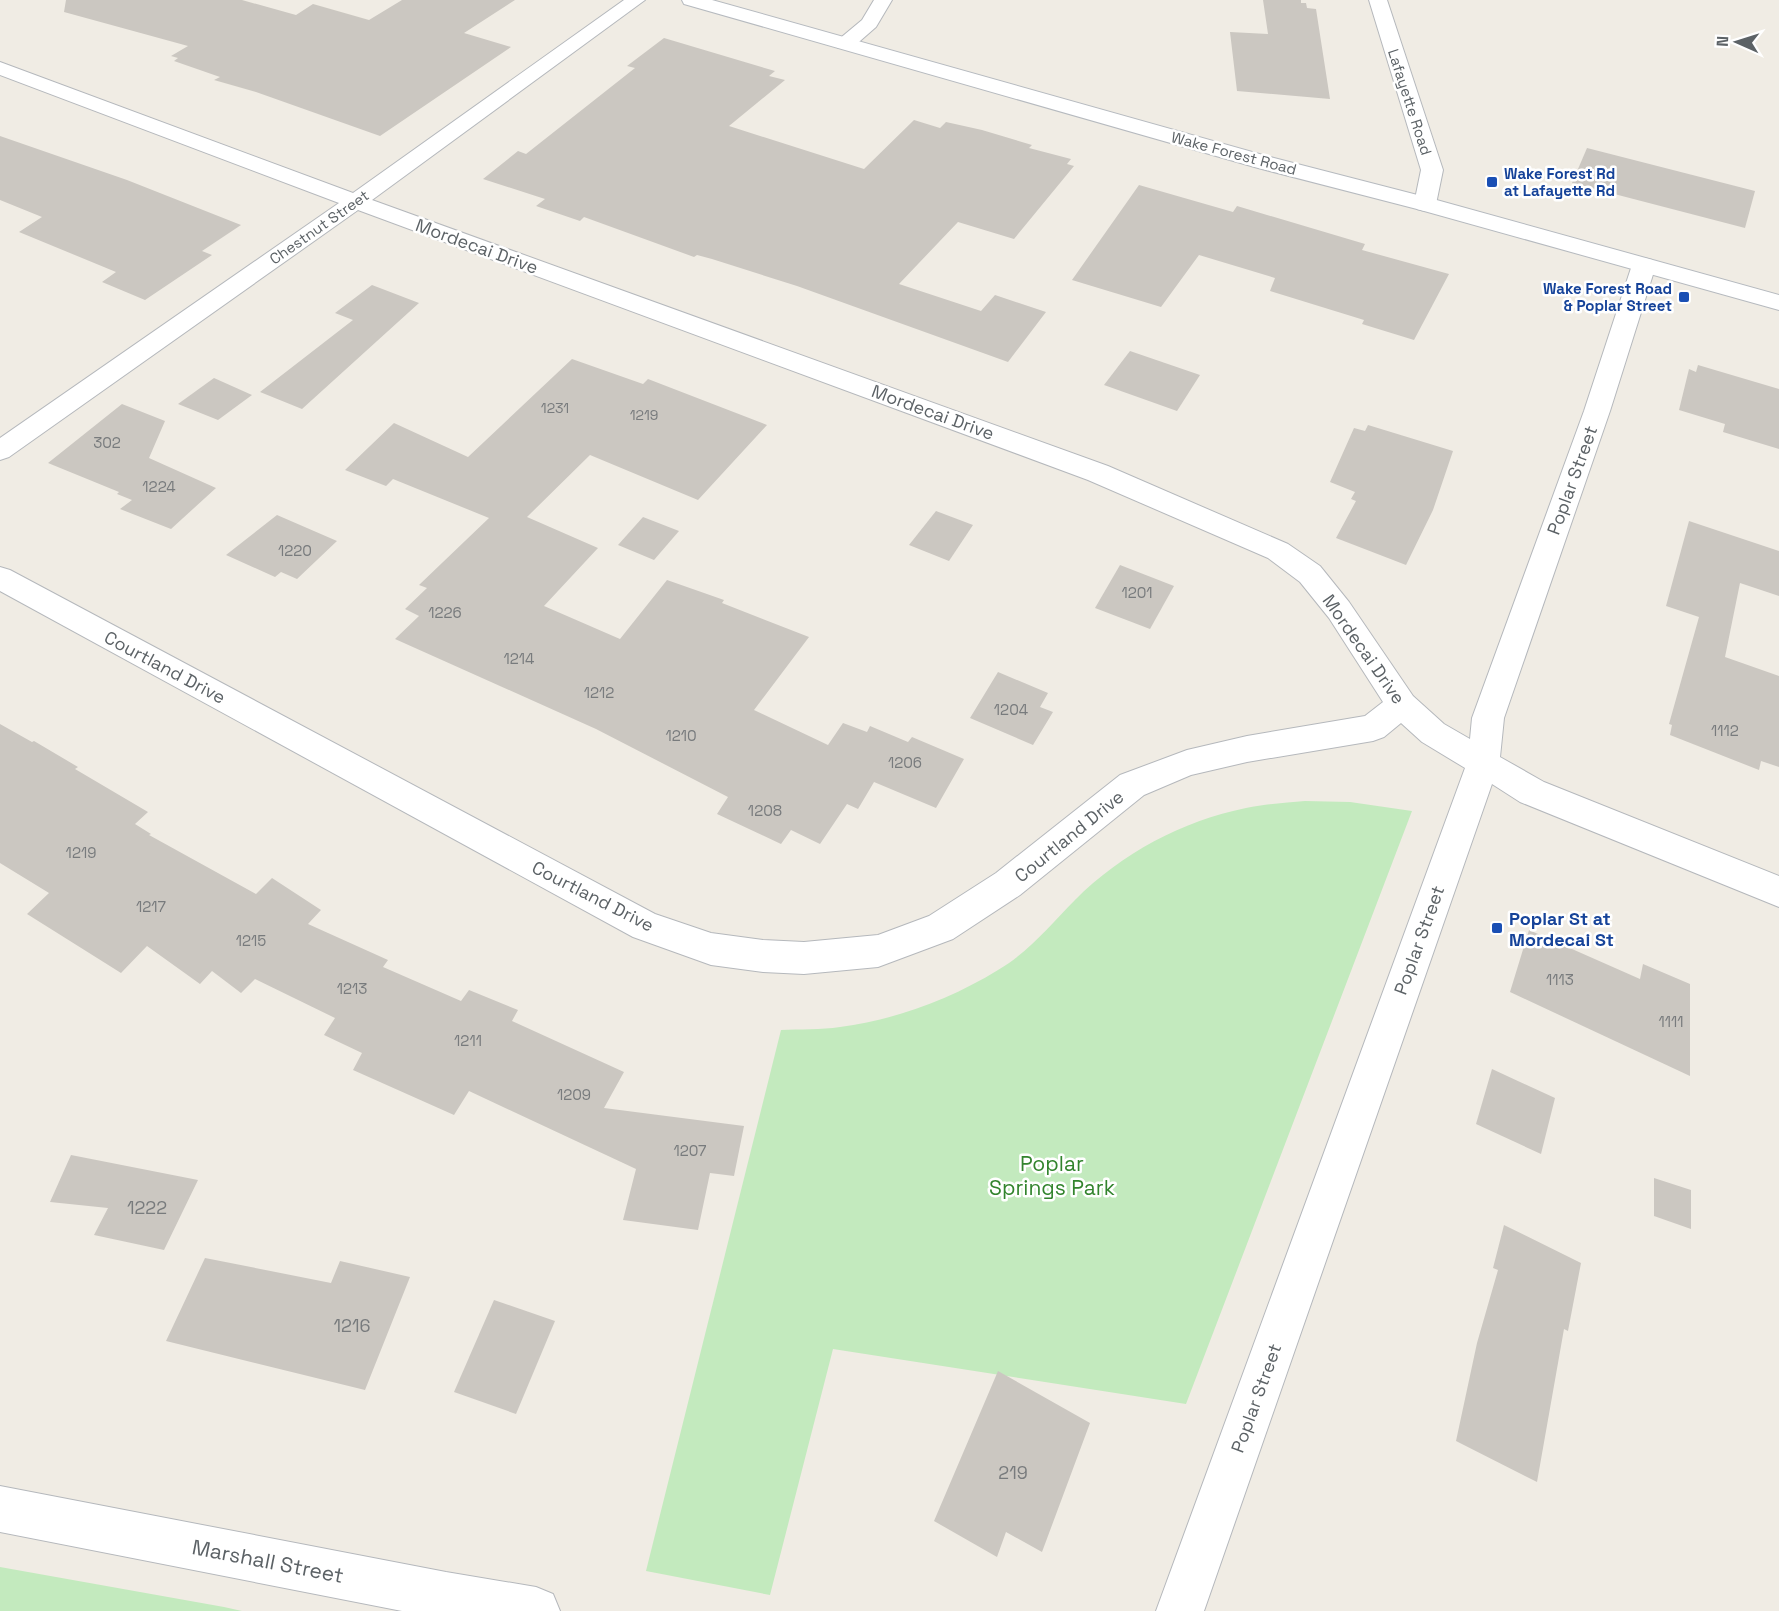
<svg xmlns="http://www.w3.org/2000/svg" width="1779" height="1611" font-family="'Space Grotesk',sans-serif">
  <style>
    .green { fill: #c3eabe }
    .building { fill: #cbc7c1 }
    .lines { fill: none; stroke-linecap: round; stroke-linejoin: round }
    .street-casing { stroke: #b5b8bc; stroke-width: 2 }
    .secondary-casing { stroke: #b6babf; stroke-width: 2 }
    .street { fill: #fff; fill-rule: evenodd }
    .secondary { fill: #fff; fill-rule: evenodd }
    .transit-dot { fill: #1a4fb4; stroke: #fff; stroke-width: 2 }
    .labels { text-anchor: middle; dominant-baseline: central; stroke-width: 5; stroke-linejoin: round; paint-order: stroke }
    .far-number-label { font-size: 14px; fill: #787b7d }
    .far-street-label { font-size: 15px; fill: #5c6266; stroke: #fff }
    .far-transit-label { font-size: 15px; font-weight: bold; fill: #164399; stroke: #fff; text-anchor: start }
    .number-label { font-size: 15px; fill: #787b7d }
    .street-label { font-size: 18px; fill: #5c6266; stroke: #fff }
    .transit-label { font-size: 18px; font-weight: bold; fill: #164399; stroke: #fff; text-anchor: start }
    .near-number-label { font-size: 18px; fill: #787b7d }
    .near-park-label { font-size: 21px; fill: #32842d; stroke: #fff }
    .near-street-label { font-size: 21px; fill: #5c6266; stroke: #fff }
  </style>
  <rect width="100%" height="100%" fill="#f0ece4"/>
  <g class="green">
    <path d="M1305,801L1350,802L1412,811L1186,1404L833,1349L770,1595L646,1571L781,1030C800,1029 821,1030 840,1027C895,1020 951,999 998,970C1029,952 1051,924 1075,900C1122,853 1182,821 1246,808C1265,804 1285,803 1305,801Z"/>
    <polygon points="0,1567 224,1607 242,1611 0,1611"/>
  </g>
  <g class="building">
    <polygon points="66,0 242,0 296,15 313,4 369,20 402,0 515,0 464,33 511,47 380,136 256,92 214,80 220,77 174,61 178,58 171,56 188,46 64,12"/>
    <polygon points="1263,0 1301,0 1301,3 1306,3 1307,8 1316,9 1330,99 1237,91 1230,32 1268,34"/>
    <polygon points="664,38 775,71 769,76 785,80 729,126 864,169 914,120 940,128 946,122 982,130 1032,145 1029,148 1071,159 1067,164 1074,166 1014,239 958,222 899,284 981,311 995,295 1046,312 1008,362 797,286 712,259 697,255 694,257 584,217 580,221 536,206 545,199 483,179 518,151 526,154 635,68 627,66"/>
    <polygon points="0,136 127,180 241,225 202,251 212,255 145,300 102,282 116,272 19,232 42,217 0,200"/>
    <polygon points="1587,148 1755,191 1745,228 1572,183"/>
    <polygon points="1139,185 1233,212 1237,206 1365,244 1362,250 1449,274 1414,340 1362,324 1364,320 1270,291 1275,278 1199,255 1161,307 1072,280"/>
    <polygon points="372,285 419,303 302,409 260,392 353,320 335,313"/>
    <polygon points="1130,351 1200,375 1177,411 1104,385"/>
    <polygon points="572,359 643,384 648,379 767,425 698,500 590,455 527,517 598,548 544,606 620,639 667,580 724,600 722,603 809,637 754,710 828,745 843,723 867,732 870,726 908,742 912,737 964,759 936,808 874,782 858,809 847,804 820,844 791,830 781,844 717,814 728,797 596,729 395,639 419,616 405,609 427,588 419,585 489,518 393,479 386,486 345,470 394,423 468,457"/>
    <polygon points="1698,365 1779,389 1779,449 1723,432 1725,424 1679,410 1689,369 1696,372"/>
    <polygon points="214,378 252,395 218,420 178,404"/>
    <polygon points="122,404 165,421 149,458 216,488 171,529 120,509 132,500 117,494 119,492 48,463"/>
    <polygon points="1368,425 1453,451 1433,510 1406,565 1336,538 1356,501 1351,499 1355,492 1330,482 1354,428 1365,431"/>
    <polygon points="936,511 973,525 949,561 909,545"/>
    <polygon points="277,515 337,541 297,579 281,572 275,577 226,555"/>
    <polygon points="643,517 679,531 654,560 618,545"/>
    <polygon points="1689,521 1779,551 1779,596 1740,583 1725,657 1779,676 1779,767 1761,761 1759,770 1670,735 1672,725 1669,724 1699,617 1666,606"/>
    <polygon points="1120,565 1174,586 1150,629 1095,608"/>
    <polygon points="998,672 1048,693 1040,707 1053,712 1033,745 970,718"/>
    <polygon points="0,724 32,742 34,741 78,767 75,769 148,812 135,824 151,834 149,835 256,894 272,878 321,910 308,924 388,960 383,967 461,1001 469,990 518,1010 512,1021 624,1072 604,1108 744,1126 734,1176 710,1173 698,1230 623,1220 636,1169 469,1091 454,1115 353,1070 362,1053 324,1035 335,1018 255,979 241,993 212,971 200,984 147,946 121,973 27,914 49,893 0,863"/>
    <polygon points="1529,930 1640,979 1643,964 1690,984 1690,1076 1510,992"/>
    <polygon points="1492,1069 1555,1098 1541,1154 1476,1124"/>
    <polygon points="71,1155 198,1180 164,1250 94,1235 108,1208 50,1202"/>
    <polygon points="1654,1178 1691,1190 1691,1229 1654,1216"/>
    <polygon points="1504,1225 1581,1263 1568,1331 1564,1329 1537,1482 1456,1441 1477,1343 1498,1270 1493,1268"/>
    <polygon points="205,1258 331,1283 340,1261 410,1277 365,1390 166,1341"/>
    <polygon points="494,1300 555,1321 516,1414 454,1392"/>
    <polygon points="998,1371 1090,1423 1042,1552 1006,1532 997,1557 934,1521"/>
  </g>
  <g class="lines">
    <g class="street-casing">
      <g id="street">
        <polygon points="624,0 645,0 372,200 1108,466 1288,544 1320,566 1349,602 1413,696 1444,724 1470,739 1472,718 1584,411 1632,265 1636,260 1644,258 1652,260 1656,265 1610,411 1504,718 1500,757 1544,782 1779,876 1779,907 1520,802 1492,784 1204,1611 1156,1611 1465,768 1422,742 1401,723 1384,737 1373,741 1247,762 1191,775 1144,795 1020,895 953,939 878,967 804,974 763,972 711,965 633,937 0,591 0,567 10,570 655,914 711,933 763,940 804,942 878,935 929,916 996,873 1120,775 1187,750 1247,736 1365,716 1383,702 1329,618 1300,582 1268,558 1088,480 358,210 9,457 0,460 0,438 339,203 0,75 0,62 353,193"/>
        <polygon points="874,0 892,0 876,27 852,48 838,48 835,44 838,40 862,20"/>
        <polygon points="1369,0 1387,0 1443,170 1436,204 1433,209 1425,211 1417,209 1414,204 1421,170"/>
        <polygon points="0,1486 446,1572 536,1587 553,1594 560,1611 402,1611 0,1532"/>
      </g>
    </g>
    <g class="secondary-casing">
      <polygon id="secondary" points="682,0 712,0 1274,158 1433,199 1779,295 1779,310 1417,209 1258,168 684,4"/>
    </g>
    <use href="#street" class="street"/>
    <use href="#secondary" class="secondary"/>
  </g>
  <g class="transit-dot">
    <rect x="1486" y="176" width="12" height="12" rx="3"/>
    <rect x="1678" y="291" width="12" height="12" rx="3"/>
    <rect x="1491" y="922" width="12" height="12" rx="3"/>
  </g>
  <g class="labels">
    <g class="far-number-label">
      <text x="555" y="408">1231</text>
      <text x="644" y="415">1219</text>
    </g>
    <g class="far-street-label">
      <text transform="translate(1410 102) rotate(72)">Lafayette Road</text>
      <text transform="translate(1234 153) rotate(15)">Wake Forest Road</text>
      <text transform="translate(319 227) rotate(-35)">Chestnut Street</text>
    </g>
    <g class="far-transit-label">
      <text x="1504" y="173">Wake Forest Rd<tspan x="1504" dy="17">at Lafayette Rd</tspan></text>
      <text x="1672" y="288" text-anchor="end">Wake Forest Road<tspan x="1672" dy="17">&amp; Poplar Street</tspan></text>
    </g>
    <g class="number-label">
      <text x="107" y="442">302</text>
      <text x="159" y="486">1224</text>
      <text x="295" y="550">1220</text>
      <text x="1137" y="592">1201</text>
      <text x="445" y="612">1226</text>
      <text x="519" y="658">1214</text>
      <text x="599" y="692">1212</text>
      <text x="1011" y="709">1204</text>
      <text x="1725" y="730">1112</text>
      <text x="681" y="735">1210</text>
      <text x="905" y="762">1206</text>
      <text x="765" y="810">1208</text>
      <text x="81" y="852">1219</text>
      <text x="151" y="906">1217</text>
      <text x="251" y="940">1215</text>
      <text x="1560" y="979">1113</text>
      <text x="352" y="988">1213</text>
      <text x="1671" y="1021">1111</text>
      <text x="468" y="1040">1211</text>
      <text x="574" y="1094">1209</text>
      <text x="690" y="1150">1207</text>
    </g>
    <g class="street-label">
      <text transform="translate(477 246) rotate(20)">Mordecai Drive</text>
      <text transform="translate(933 412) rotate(20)">Mordecai Drive</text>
      <text transform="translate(1572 480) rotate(-70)">Poplar Street</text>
      <text transform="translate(1364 649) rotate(55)">Mordecai Drive</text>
      <text transform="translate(165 667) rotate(28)">Courtland Drive</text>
      <text transform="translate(1069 836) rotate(-39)">Courtland Drive</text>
      <text transform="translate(593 896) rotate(27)">Courtland Drive</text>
      <text transform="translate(1419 940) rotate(-70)">Poplar Street</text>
      <text transform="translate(1256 1398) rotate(-70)">Poplar Street</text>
    </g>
    <g class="transit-label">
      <text x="1509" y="918">Poplar St at<tspan x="1509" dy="21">Mordecai St</tspan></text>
    </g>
    <g class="near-number-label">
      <text x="147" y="1207">1222</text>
      <text x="352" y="1325">1216</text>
      <text x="1013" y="1472">219</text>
    </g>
    <g class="near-park-label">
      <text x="1052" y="1163">Poplar<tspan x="1052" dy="24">Springs Park</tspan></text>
    </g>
    <g class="near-street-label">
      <text transform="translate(268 1561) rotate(11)">Marshall Street</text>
    </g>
  </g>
  <g transform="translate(1737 42) rotate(273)" stroke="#ffffff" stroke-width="4.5" paint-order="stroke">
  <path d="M0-4.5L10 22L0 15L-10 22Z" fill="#5c6266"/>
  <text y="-9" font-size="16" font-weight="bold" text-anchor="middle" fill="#5c6266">N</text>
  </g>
</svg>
